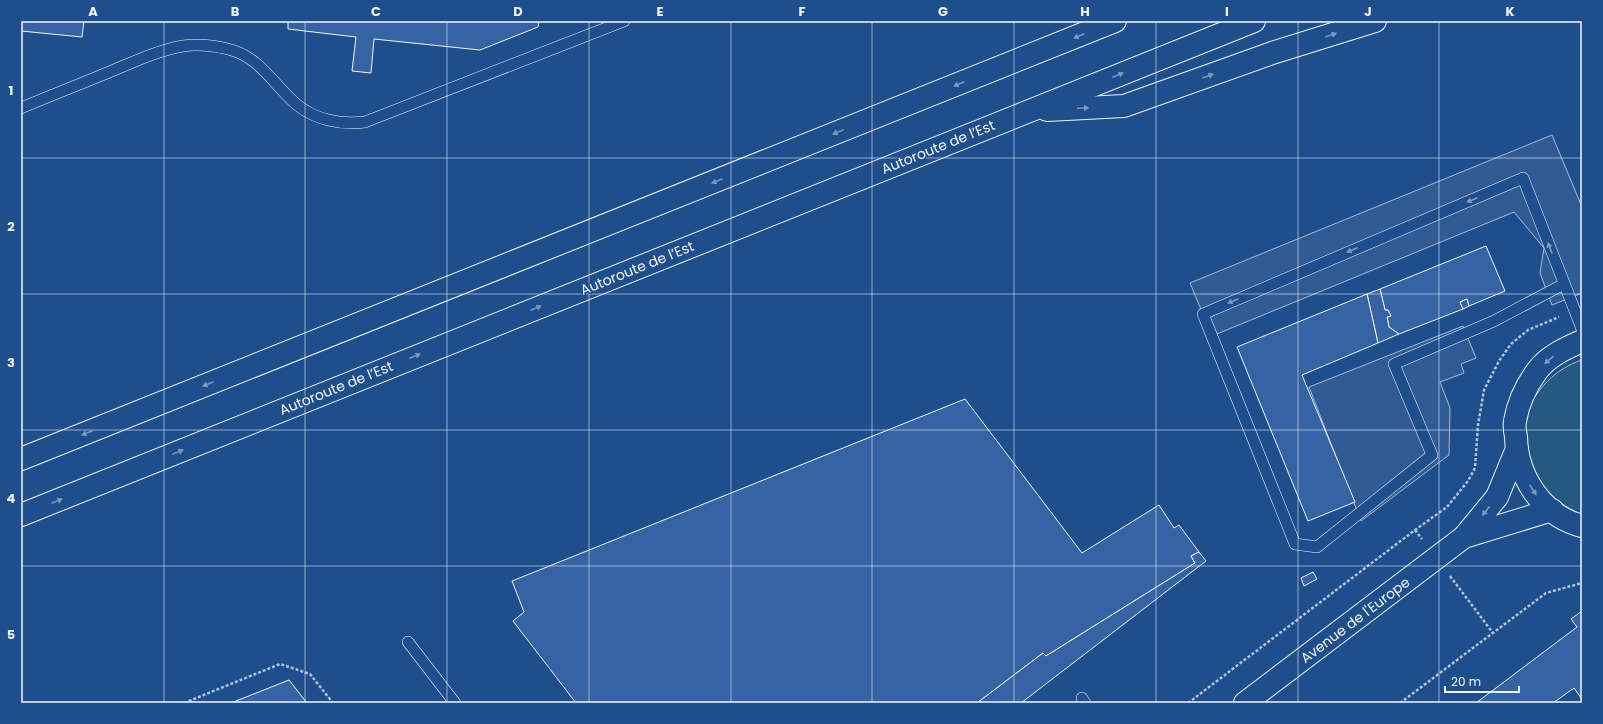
<svg xmlns="http://www.w3.org/2000/svg" width="1603" height="724" font-family="Poppins,sans-serif">
  <style>
    .green { fill: #245a82; stroke: #a8bbd7 }
    .parking { fill: #305b95; stroke: #a8bbd7 }
    .building { fill: #3563a3; stroke: #f2f6ff }
    .lines { fill: none; stroke-linecap: round; stroke-linejoin: round }
    .service-casing { stroke: #f2f6ff; stroke-width: 12 }
    .tertiary-casing { stroke: #f2f6ff; stroke-width: 24 }
    .motorway-casing { stroke: #f2f6ff; stroke-width: 24 }
    .path { stroke: #b3c4dc; stroke-width: 2.5; stroke-dasharray: 3 2; stroke-linecap: butt }
    .service { stroke: #1f4e8c; stroke-width: 11 }
    .tertiary { stroke: #1f4e8c; stroke-width: 22 }
    .motorway { stroke: #1f4e8c; stroke-width: 22 }
    .oneway { fill: #7e9ac0 }
    .grid { fill: none; stroke: #f2f6ff; stroke-width: 1; stroke-opacity: 0.55 }
    .labels { text-anchor: middle; dominant-baseline: central; stroke-width: 3; stroke-linejoin: round; paint-order: stroke }
    .street-label { font-size: 14px; fill: #f2f6ff; stroke: #1f4e8c }
    .neatline { fill: none; stroke: #f2f6ff; stroke-width: 1.5 }
    .grid-label { font-size: 13px; text-anchor: middle; font-weight: bold; fill: #f2f6ff }
  </style>
  <rect width="100%" height="100%" fill="#1f4e8c"/>
  <path class="green" d="M1582,360V514C1568,510 1547,494 1539,481C1532,467 1523,443 1524,428C1527,397 1553,369 1582,360Z"/>
  <g class="parking">
    <polygon points="1552,135 1582,207 1582,293 1552,305 1540,273 1544,248 1514,212 1212,336 1190,283"/>
    <polygon points="1463,326 1476,358 1461,364 1464,373 1440,382 1450,408 1449,455 1361,521 1309,387"/>
  </g>
  <g class="building">
    <polygon points="21,21 84,21 82,37 21,31"/>
    <polygon points="288,21 527,21 539,22 538,27 480,50 374,39 371,73 352,71 356,37 288,29"/>
    <polygon points="1486,246 1505,291 1469,306 1467,299 1460,302 1463,309 1399,334 1389,327 1387,317 1391,316 1388,310 1385,310 1380,289"/>
    <polygon points="1380,289 1385,310 1388,310 1391,316 1387,317 1389,327 1399,334 1378,343 1367,294"/>
    <polygon points="1367,294 1378,343 1302,375 1355,502 1308,521 1237,347"/>
    <polygon points="1467,299 1469,306 1463,309 1460,302"/>
    <polygon points="965,399 1082,553 1159,505 1174,528 1179,525 1199,552 1191,556 1195,563 1046,656 1043,653 977,703 576,703 513,621 524,612 512,581"/>
    <polygon points="1199,552 1206,561 1021,703 977,703 1043,653 1046,656 1195,563 1191,556"/>
    <polygon points="1313,572 1317,579 1304,586 1301,578"/>
    <polygon points="1582,611 1582,697 1581,698 1574,688 1553,703 1476,703 1577,627 1571,619"/>
    <polygon points="289,680 307,703 231,703"/>
  </g>
  <g class="lines">
    <g class="service-casing">
      <g id="service">
        <path d="M21,108C52,95 83,83 114,70C136,61 159,50 183,46C197,44 215,46 228,49C259,56 274,85 296,104C315,120 341,125 365,122L624,21"/>
        <polyline points="1564,284 1494,321 1394,364 1432,455 1317,547 1295,544 1203,314 1523,178 1582,329"/>
        <polyline points="408,642 455,703"/>
        <polyline points="1082,698 1085,703"/>
      </g>
    </g>
    <g class="tertiary-casing">
      <g id="tertiary">
        <path d="M1582,341C1566,348 1548,356 1537,371C1526,386 1518,403 1515,421C1514,426 1515,432 1516,437C1517,476 1542,516 1582,526"/>
        <polyline points="1464,537 1552,510"/>
        <polyline points="1245,703 1464,537 1497,497 1516,451"/>
      </g>
    </g>
    <g class="motorway-casing">
      <g id="motorway">
        <polyline points="1047,110 1124,106 1272,53 1375,21"/>
        <polyline points="21,459 1115,21"/>
        <polyline points="21,515 1254,21"/>
      </g>
    </g>
    <g class="path">
      <polyline points="1415,530 1422,539"/>
      <polyline points="1450,576 1493,633"/>
      <polyline points="184,703 280,664 310,674 333,703"/>
      <polyline points="1188,703 1415,530 1447,507 1468,481 1475,468 1478,425 1484,390 1499,361 1511,344 1528,330 1559,317"/>
      <polyline points="1400,703 1546,593 1582,583"/>
    </g>
    <use href="#service" class="service"/>
    <use href="#tertiary" class="tertiary"/>
    <use href="#motorway" class="motorway"/>
  </g>
  <defs><path id="oneway-solid" d="M-6-.8H1V-3.2L6.5 0L1 3.2V.8H-6Z"/></defs>
  <g class="oneway">
    <use href="#oneway-solid" transform="translate(1331 35) rotate(-17)"/>
    <use href="#oneway-solid" transform="translate(1079 36) rotate(158)"/>
    <use href="#oneway-solid" transform="translate(1118 75) rotate(-22)"/>
    <use href="#oneway-solid" transform="translate(1208 76) rotate(-20)"/>
    <use href="#oneway-solid" transform="translate(959 84) rotate(158)"/>
    <use href="#oneway-solid" transform="translate(1083 108) rotate(-3)"/>
    <use href="#oneway-solid" transform="translate(838 132) rotate(158)"/>
    <use href="#oneway-solid" transform="translate(717 181) rotate(158)"/>
    <use href="#oneway-solid" transform="translate(1472 200) rotate(157)"/>
    <use href="#oneway-solid" transform="translate(1550 248) rotate(-111)"/>
    <use href="#oneway-solid" transform="translate(1352 250) rotate(157)"/>
    <use href="#oneway-solid" transform="translate(1233 301) rotate(157)"/>
    <use href="#oneway-solid" transform="translate(536 308) rotate(-22)"/>
    <use href="#oneway-solid" transform="translate(415 356) rotate(-22)"/>
    <use href="#oneway-solid" transform="translate(1549 360) rotate(139)"/>
    <use href="#oneway-solid" transform="translate(208 384) rotate(158)"/>
    <use href="#oneway-solid" transform="translate(87 433) rotate(158)"/>
    <use href="#oneway-solid" transform="translate(178 452) rotate(-22)"/>
    <use href="#oneway-solid" transform="translate(1533 490) rotate(57)"/>
    <use href="#oneway-solid" transform="translate(57 501) rotate(-22)"/>
    <use href="#oneway-solid" transform="translate(1486 511) rotate(129)"/>
  </g>
  <path class="grid" d="M164,21V703M305,21V703M447,21V703M589,21V703M731,21V703M872,21V703M1014,21V703M1156,21V703M1298,21V703M1439,21V703M21,158H1582M21,294H1582M21,430H1582M21,566H1582"/>
  <g class="labels">
    <g class="street-label">
      <text transform="translate(938 147) rotate(-22)">Autoroute de l’Est</text>
      <text transform="translate(637 268) rotate(-22)">Autoroute de l’Est</text>
      <text transform="translate(336 388) rotate(-22)">Autoroute de l’Est</text>
      <text transform="translate(1355 620) rotate(-37)">Avenue de l'Europe</text>
    </g>
  </g>
  <rect width="1603" height="724" fill="none" stroke="#1f4e8c" stroke-width="44"/>
  <path d="M1445 686v6h74v-6" fill="none" stroke="#f2f6ff" stroke-width="2"/>
  <text x="1451" y="686" font-size="12" fill="#f2f6ff" stroke="#1f4e8c" stroke-width="3" paint-order="stroke">20 m</text>
  <rect x="22" y="22" width="1559" height="680" class="neatline"/>
  <g class="grid-label">
    <text x="93" y="16">A</text>
    <text x="235" y="16">B</text>
    <text x="376" y="16">C</text>
    <text x="518" y="16">D</text>
    <text x="660" y="16">E</text>
    <text x="802" y="16">F</text>
    <text x="943" y="16">G</text>
    <text x="1085" y="16">H</text>
    <text x="1227" y="16">I</text>
    <text x="1368" y="16">J</text>
    <text x="1510" y="16">K</text>
    <text x="11" y="95">1</text>
    <text x="11" y="231">2</text>
    <text x="11" y="367">3</text>
    <text x="11" y="503">4</text>
    <text x="11" y="639">5</text>
  </g>
</svg>
